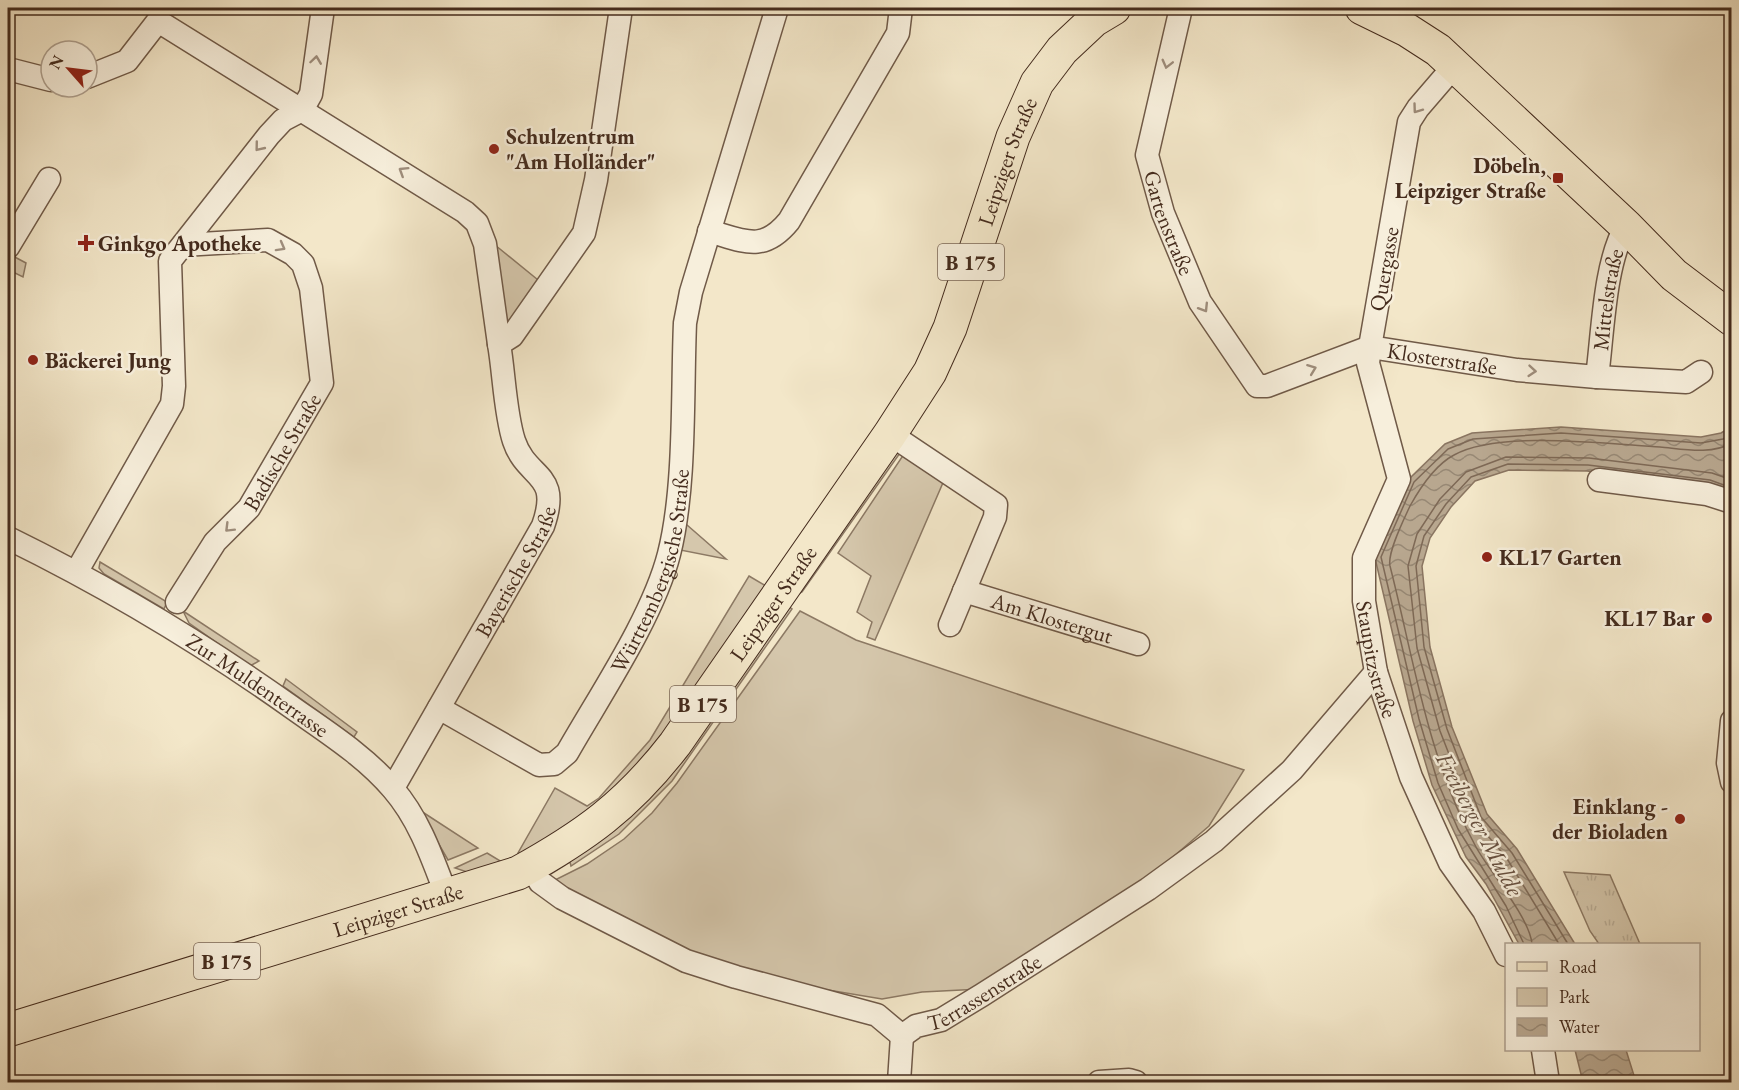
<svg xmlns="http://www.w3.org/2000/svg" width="1739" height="1090" font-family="'EB Garamond',serif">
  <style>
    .green { fill: #d5c7ac; stroke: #8c7964; stroke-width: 1.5 }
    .park { fill: url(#park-tufts); stroke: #8c7964; stroke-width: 1.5 }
    .water { fill: url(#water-waves); stroke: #8a7561; stroke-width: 1.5 }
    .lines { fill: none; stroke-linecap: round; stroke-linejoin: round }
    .shore { stroke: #7e6956; stroke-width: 1.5 }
    .street-casing { stroke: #705a48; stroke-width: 25 }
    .primary-casing { stroke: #442b1d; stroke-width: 35 }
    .street { stroke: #f7efdc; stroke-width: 22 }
    .primary { stroke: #f3e7c9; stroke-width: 33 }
    .oneway { stroke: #9e8d7c }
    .poi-dot { fill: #8f2418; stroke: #f7efdc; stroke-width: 2 }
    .labels { text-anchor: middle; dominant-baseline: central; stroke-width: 5; stroke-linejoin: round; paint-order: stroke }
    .shield { fill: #f7efdc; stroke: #7a6656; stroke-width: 1.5 }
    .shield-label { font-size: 21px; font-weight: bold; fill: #442b1d }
    .poi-label { font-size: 22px; font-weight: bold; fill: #442b1d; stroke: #f7efdc; text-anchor: start }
    .street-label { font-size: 22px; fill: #442b1d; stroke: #f7efdc }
    .water-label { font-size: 24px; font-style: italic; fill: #67503f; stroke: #f7efdc }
  </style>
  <defs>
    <pattern id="park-tufts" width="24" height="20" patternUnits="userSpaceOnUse" patternTransform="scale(1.5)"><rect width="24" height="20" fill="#d5c7ac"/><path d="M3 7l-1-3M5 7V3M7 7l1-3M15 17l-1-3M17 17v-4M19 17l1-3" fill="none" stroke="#b8ab94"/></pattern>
    <pattern id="water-waves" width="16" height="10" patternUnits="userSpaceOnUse" patternTransform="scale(1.5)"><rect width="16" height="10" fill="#b8a78f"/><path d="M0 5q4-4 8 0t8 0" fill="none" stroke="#978874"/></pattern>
  </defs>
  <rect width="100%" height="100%" fill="#f3e7c9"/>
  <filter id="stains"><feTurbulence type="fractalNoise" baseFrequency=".00333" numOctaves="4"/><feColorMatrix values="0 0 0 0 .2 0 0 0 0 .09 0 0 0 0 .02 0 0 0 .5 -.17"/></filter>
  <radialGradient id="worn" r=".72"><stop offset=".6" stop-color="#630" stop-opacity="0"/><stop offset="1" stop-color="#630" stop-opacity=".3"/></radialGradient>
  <g class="green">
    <polygon points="495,245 543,284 504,329"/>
    <polygon points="11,255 26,263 23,277 11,271 8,276 8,261"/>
    <polygon points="893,453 900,453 802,592 798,594"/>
    <polygon points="904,454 945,478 875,640 867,637 872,622 857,612 871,576 838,553"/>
    <polygon points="679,518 726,559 675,549"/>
    <polygon points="100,562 167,602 164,609 104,574 99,568"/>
    <polygon points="749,576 771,589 645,768 523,860 518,853 555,788 587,806 599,798 650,740"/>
    <polygon points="784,603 792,609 672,781 619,834 571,866 570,862 551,874 548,868"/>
    <polygon points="183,611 259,661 250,666 189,623"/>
    <polygon points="800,611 856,640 1244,770 1209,826 1146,880 981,989 922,992 882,999 762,979 713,965 553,881 587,864 624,839 652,813 677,783"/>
    <polygon points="286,679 357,732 354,737 283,686"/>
    <polygon points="424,813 478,848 448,860 422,815"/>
    <polygon points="487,853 507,865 467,872 455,868"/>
  </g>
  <polygon class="park" points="1564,872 1610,875 1640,944 1599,944 1590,931"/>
  <g class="water">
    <polygon points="1561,427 1701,437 1721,433 1731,427 1731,495 1709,486 1587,471 1509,470 1475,481 1451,507 1430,538 1422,566 1430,647 1452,727 1487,814 1517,849 1575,944 1519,944 1486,884 1466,857 1432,785 1413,721 1375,558 1409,479 1445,444 1472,433"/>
    <polygon points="1575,1050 1626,1050 1636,1082 1583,1082"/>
  </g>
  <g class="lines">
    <g class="shore">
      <polyline points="1524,944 1506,906 1458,829 1438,783 1419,719 1381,557 1414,482 1448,449 1473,439 1561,433 1701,443 1723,439 1732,434"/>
      <path d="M1532,944C1530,918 1489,871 1476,847C1428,760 1414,660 1390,566C1387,553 1404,519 1410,506C1420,488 1435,465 1454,455C1497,430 1609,444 1660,447C1683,449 1711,455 1732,443"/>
      <polyline points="1559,944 1506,857 1475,821 1440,731 1417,648 1408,566 1417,534 1440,499 1466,472 1506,457 1589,458 1712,473 1732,480"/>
      <polyline points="1568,944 1512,853 1481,817 1447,729 1424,647 1416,566 1424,536 1446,504 1471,477 1508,464 1588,465 1710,480 1732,488"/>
    </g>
    <g class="street-casing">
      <g id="street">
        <path id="s1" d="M1181,8L1147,155L1163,213L1200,302L1257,386H1267L1370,347L1517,370L1597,377L1686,382L1701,372"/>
        <path id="s2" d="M1455,65L1418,108L1409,122L1370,347L1368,363L1399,479L1364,558V601L1376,672L1411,777L1450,863L1484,911L1506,955"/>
        <polyline points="8,69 51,80"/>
        <polyline points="87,77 127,61 158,21 465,212 477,223 485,244 499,344"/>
        <path d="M709,231C744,241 763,253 789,221L898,33L901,8"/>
        <polyline points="8,247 49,179"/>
        <path id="s3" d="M1597,377C1603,333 1604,264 1626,226"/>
        <polyline points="890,434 996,505 995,517 950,625"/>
        <polyline points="1599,480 1707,494 1732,502"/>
        <path id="s4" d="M8,538C110,588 197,640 290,706C325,731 364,755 393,789C419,819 432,857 446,894"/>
        <polyline points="77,571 172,404 174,386 170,261 269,135 283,120 302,110 311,94 323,8"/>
        <path id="s5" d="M964,591L1138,644"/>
        <path id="s6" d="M177,602L215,542L249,508L322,383L311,288L303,264L293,254L268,240L183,245"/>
        <path id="s7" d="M439,708L539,765L554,764L567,753C600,695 653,617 669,554C686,487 682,393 685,323L691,292L777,8"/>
        <polyline points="1732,721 1728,763 1732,782"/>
        <path id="s8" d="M393,788L543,526C562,472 527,480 514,441C505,414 504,372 499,344L512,336L584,233L596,180L621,8"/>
        <path id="s9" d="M530,866L540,882L562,898L686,961L736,977L877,1015L902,1036L916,1026L941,1020L982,995L1148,889L1214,841L1292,770L1376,672"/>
        <polyline points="1543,1050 1548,1082"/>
        <polyline points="899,1082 902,1036"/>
        <polyline points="1099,1082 1129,1080 1136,1082"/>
      </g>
    </g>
    <g class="primary-casing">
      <g id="primary">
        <polyline points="1362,8 1407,30 1438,50 1626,226 1674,275 1732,319"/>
        <path id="s10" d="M8,1030L518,873C585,836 627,806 675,744L890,434L930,372L950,328L1013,137L1037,83L1062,50L1094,20L1114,8"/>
      </g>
    </g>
    <use href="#street" class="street"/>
    <use href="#primary" class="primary"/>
  </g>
  <defs><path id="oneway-chevron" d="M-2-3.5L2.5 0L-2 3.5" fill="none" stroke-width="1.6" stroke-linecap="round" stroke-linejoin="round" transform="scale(1.5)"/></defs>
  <g class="oneway">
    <use href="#oneway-chevron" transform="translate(316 60) rotate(-82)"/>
    <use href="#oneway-chevron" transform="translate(1167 64) rotate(104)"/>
    <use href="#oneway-chevron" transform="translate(1417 109) rotate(126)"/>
    <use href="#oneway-chevron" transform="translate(259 147) rotate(129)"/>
    <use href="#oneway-chevron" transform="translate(403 171) rotate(-148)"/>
    <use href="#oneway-chevron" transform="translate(281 247) rotate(29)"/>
    <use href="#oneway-chevron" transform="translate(1204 308) rotate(58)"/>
    <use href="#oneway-chevron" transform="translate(1312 369) rotate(-21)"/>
    <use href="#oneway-chevron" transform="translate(1532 371) rotate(5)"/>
    <use href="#oneway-chevron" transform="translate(229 528) rotate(135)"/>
  </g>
  <g class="poi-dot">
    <circle cx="494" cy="149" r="6"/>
    <rect x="1552" y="172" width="12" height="12" rx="3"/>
    <path d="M83 234h6v6h6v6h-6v6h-6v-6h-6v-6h6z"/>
    <circle cx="33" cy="360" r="6"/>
    <circle cx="1487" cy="557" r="6"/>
    <circle cx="1707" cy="618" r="6"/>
    <circle cx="1680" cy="819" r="6"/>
  </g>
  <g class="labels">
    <g class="shield">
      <rect x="938" y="244" width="66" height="36" rx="4.5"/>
      <rect x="670" y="686" width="66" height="36" rx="4.5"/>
      <rect x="194" y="943" width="66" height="36" rx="4.5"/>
    </g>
    <g class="shield-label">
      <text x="971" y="262">B 175</text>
      <text x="703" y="704">B 175</text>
      <text x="227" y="961">B 175</text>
    </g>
    <g class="poi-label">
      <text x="506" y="136">Schulzentrum<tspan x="506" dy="25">"Am Holländer"</tspan></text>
      <text x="1546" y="165" text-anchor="end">Döbeln,<tspan x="1546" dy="25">Leipziger Straße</tspan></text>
      <text x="98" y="243">Ginkgo Apotheke</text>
      <text x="45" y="360">Bäckerei Jung</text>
      <text x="1499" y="557">KL17 Garten</text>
      <text x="1695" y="618" text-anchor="end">KL17 Bar</text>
      <text x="1668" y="806" text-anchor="end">Einklang -<tspan x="1668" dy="25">der Bioladen</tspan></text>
    </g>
    <g class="street-label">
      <text stroke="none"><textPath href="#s10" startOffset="1414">Leipziger Straße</textPath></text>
      <text stroke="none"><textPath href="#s1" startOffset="222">Gartenstraße</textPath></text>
      <text transform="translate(1384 269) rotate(-80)">Quergasse</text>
      <text stroke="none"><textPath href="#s3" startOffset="78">Mittelstraße</textPath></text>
      <text stroke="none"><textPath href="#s1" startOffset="602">Klosterstraße</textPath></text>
      <text stroke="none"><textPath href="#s6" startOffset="184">Badische Straße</textPath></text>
      <text stroke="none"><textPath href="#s7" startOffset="350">Württembergische Straße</textPath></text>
      <text stroke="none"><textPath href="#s8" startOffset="249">Bayerische Straße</textPath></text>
      <text stroke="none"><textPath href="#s10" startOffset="910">Leipziger Straße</textPath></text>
      <text stroke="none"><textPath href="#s5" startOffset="92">Am Klostergut</textPath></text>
      <text stroke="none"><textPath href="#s2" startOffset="627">Staupitzstraße</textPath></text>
      <text stroke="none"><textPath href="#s4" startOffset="290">Zur Muldenterrasse</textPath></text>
      <text stroke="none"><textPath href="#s10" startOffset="408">Leipziger Straße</textPath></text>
      <text stroke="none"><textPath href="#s9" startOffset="510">Terrassenstraße</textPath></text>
    </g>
    <g class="water-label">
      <text transform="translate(1480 824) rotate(62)">Freiberger Mulde</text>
    </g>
  </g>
  <rect width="1739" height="1090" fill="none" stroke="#f3e7c9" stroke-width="30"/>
  <rect x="9" y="9" width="1721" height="1072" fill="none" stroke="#442b1d" stroke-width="3"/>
  <rect x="15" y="15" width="1709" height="1060" fill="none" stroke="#442b1d" stroke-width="1.5"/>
  <rect x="1505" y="943" width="195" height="108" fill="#f7efdc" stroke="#afa190" stroke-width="1.5"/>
  <rect x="1517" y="962" width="30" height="9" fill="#f3e7c9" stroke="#afa190" stroke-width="1.5"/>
  <text x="1559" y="973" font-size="18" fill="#442b1d">Road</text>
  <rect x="1517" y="988" width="30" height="18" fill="#d5c7ac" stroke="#afa190" stroke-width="1.5"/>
  <text x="1559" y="1003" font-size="18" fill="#442b1d">Park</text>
  <rect x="1517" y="1018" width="30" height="18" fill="url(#water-waves)" stroke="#afa190" stroke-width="1.5"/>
  <text x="1559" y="1033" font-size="18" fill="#442b1d">Water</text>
  <g transform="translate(69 69) rotate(298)"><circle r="28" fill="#f7efdc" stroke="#afa190" stroke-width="1.5"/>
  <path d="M0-4.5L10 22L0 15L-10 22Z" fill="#8f2418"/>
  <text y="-9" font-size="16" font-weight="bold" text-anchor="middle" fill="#442b1d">N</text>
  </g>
  <rect width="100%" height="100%" filter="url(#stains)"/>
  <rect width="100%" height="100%" fill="url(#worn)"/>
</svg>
